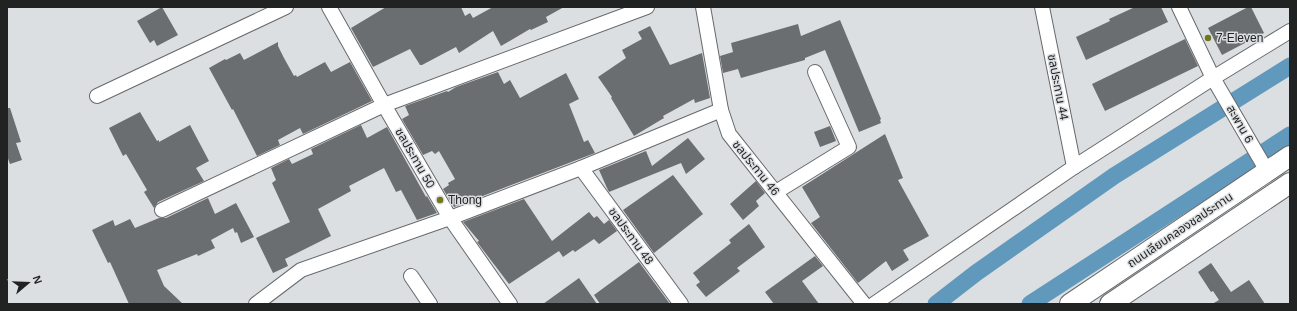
<svg xmlns="http://www.w3.org/2000/svg" width="1297" height="311" font-family="Arial,'Noto Sans Thai',sans-serif">
  <style>
    .lines { fill: none; stroke-linecap: round; stroke-linejoin: round }
    .canal { stroke: #6199bd; stroke-width: 17 }
    .building { fill: #6b6e70 }
    .street-casing { stroke: #676a6c; stroke-width: 16 }
    .secondary-casing { stroke: #676a6c; stroke-width: 22 }
    .street { stroke: #fff; stroke-width: 14 }
    .secondary { stroke: #fff; stroke-width: 20 }
    .poi-dot { fill: #73761d; stroke: #dcdfe1; stroke-width: 1.5 }
    .labels { text-anchor: middle; dominant-baseline: central; stroke-width: 3; stroke-linejoin: round; paint-order: stroke }
    .poi-label { font-size: 12px; fill: #212222; stroke: #dcdfe1; text-anchor: start }
    .street-label { font-size: 12px; fill: #212222; stroke: #dcdfe1 }
  </style>
  <rect width="100%" height="100%" fill="#dcdfe1"/>
  <g class="lines">
    <g class="canal">
      <polyline points="936,304 976,273 1114,176 1290,66"/>
      <polyline points="1030,304 1290,135"/>
    </g>
  </g>
  <g class="building">
    <polygon points="162,7 178,35 157,46 154,40 150,43 137,21"/>
    <polygon points="386,7 461,7 465,16 470,13 473,18 493,7 564,7 546,17 548,22 531,30 530,29 501,46 493,31 459,53 456,47 422,65 420,65 410,49 373,67 351,28"/>
    <polygon points="1135,7 1161,7 1168,22 1086,60 1076,37 1110,21 1109,19"/>
    <polygon points="1248,7 1251,7 1264,33 1222,55 1208,28"/>
    <polygon points="840,20 881,119 880,120 881,123 859,132 825,50 805,58 805,60 741,78 738,69 723,73 720,56 733,52 731,43 798,24 801,36"/>
    <polygon points="650,26 670,65 702,53 710,98 695,103 694,99 663,116 664,118 634,136 611,98 612,97 598,77 626,58 622,50 642,39 638,32"/>
    <polygon points="1185,39 1198,66 1105,111 1092,84"/>
    <polygon points="278,42 278,46 284,58 294,76 296,75 297,77 325,62 331,72 350,62 372,101 303,134 300,128 278,140 280,145 257,156 233,109 232,110 209,68 225,59 226,60 240,53 244,60"/>
    <polygon points="498,72 504,84 510,80 520,98 566,73 579,99 569,104 584,142 588,140 595,153 454,207 443,189 449,185 448,183 455,179 439,151 435,154 432,151 423,155 402,119 409,115 405,106 447,91 448,92 456,87"/>
    <polygon points="7,108 10,108 21,142 16,143 22,160 10,164 7,156"/>
    <polygon points="140,112 157,141 159,140 159,142 190,125 209,161 196,168 204,181 158,202 154,208 144,192 147,190 126,154 123,156 109,128"/>
    <polygon points="361,125 367,138 387,127 426,197 427,196 437,213 417,220 401,190 396,192 384,168 349,186 351,191 318,209 331,236 285,259 288,266 273,273 256,238 290,222 272,183 276,180 271,168 289,159 292,164 313,154 311,149"/>
    <polygon points="830,126 836,141 820,147 814,132"/>
    <polygon points="885,134 903,178 898,180 929,236 903,250 909,260 892,271 886,261 858,283 811,223 820,217 802,187"/>
    <polygon points="688,138 705,159 686,174 681,163 609,192 607,188 599,170 646,151 652,166"/>
    <polygon points="673,175 703,214 654,253 623,210"/>
    <polygon points="756,181 765,193 756,201 759,206 743,220 730,204"/>
    <polygon points="208,198 215,214 236,203 254,237 241,243 237,232 235,233 233,228 211,240 215,248 198,256 197,254 157,270 164,286 183,304 129,304 110,262 108,263 92,230 113,220 115,226 130,219 135,228 159,218 166,218"/>
    <polygon points="524,199 552,241 589,212 594,218 597,216 604,224 609,220 617,231 599,244 594,239 575,252 573,250 563,257 559,251 509,284 477,242 479,241 463,222"/>
    <polygon points="749,224 765,247 737,268 740,271 706,297 696,285 700,282 693,273 731,243 729,240"/>
    <polygon points="815,256 823,266 802,281 819,304 774,304 765,292"/>
    <polygon points="639,262 670,304 600,304 594,295"/>
    <polygon points="1211,263 1231,292 1249,280 1265,304 1212,304 1219,300 1213,291 1211,292 1198,272"/>
    <polygon points="579,278 597,304 543,304"/>
  </g>
  <g class="lines">
    <g class="street-casing">
      <g id="street">
        <polyline points="329,7 384,105 450,218 510,304"/>
        <polyline points="703,7 721,110 729,134 864,304"/>
        <polyline points="1042,7 1074,167"/>
        <polyline points="1179,7 1213,78 1267,171"/>
        <polyline points="97,96 286,7"/>
        <polyline points="581,168 681,304"/>
        <polyline points="776,192 849,147 815,72"/>
        <polyline points="162,210 384,105 647,7"/>
        <polyline points="411,276 430,304"/>
        <polyline points="256,304 301,270 450,218 581,168 721,110"/>
        <polyline points="874,304 1074,167 1213,78 1290,31"/>
      </g>
    </g>
    <g class="secondary-casing">
      <g id="secondary">
        <polyline points="1070,304 1290,156"/>
        <polyline points="1110,304 1290,183"/>
      </g>
    </g>
    <use href="#street" class="street"/>
    <use href="#secondary" class="secondary"/>
  </g>
  <g class="poi-dot">
    <circle cx="1208" cy="38" r="4"/>
    <circle cx="440" cy="200" r="4"/>
  </g>
  <g class="labels">
    <g class="poi-label">
      <text x="1216" y="38">7-Eleven</text>
      <text x="448" y="200">Thong</text>
    </g>
    <g class="street-label">
      <text transform="translate(1058 87) rotate(79)">ชลประทาน 44</text>
      <text transform="translate(1240 124) rotate(60)">สะพาน 6</text>
      <text transform="translate(415 158) rotate(60)">ชลประทาน 50</text>
      <text transform="translate(756 168) rotate(51)">ชลประทาน 46</text>
      <text transform="translate(1180 230) rotate(-34)">ถนนเลียบคลองชลประทาน</text>
      <text transform="translate(631 236) rotate(54)">ชลประทาน 48</text>
    </g>
  </g>
  <rect width="1297" height="311" fill="none" stroke="#212222" stroke-width="16"/>
  <g transform="translate(28 283) rotate(71)" stroke="#dcdfe1" stroke-width="3" paint-order="stroke">
  <path d="M0-3L7 15L0 10L-7 15Z" fill="#212222"/>
  <text y="-6" font-size="11" font-weight="bold" text-anchor="middle" fill="#212222">N</text>
  </g>
</svg>
